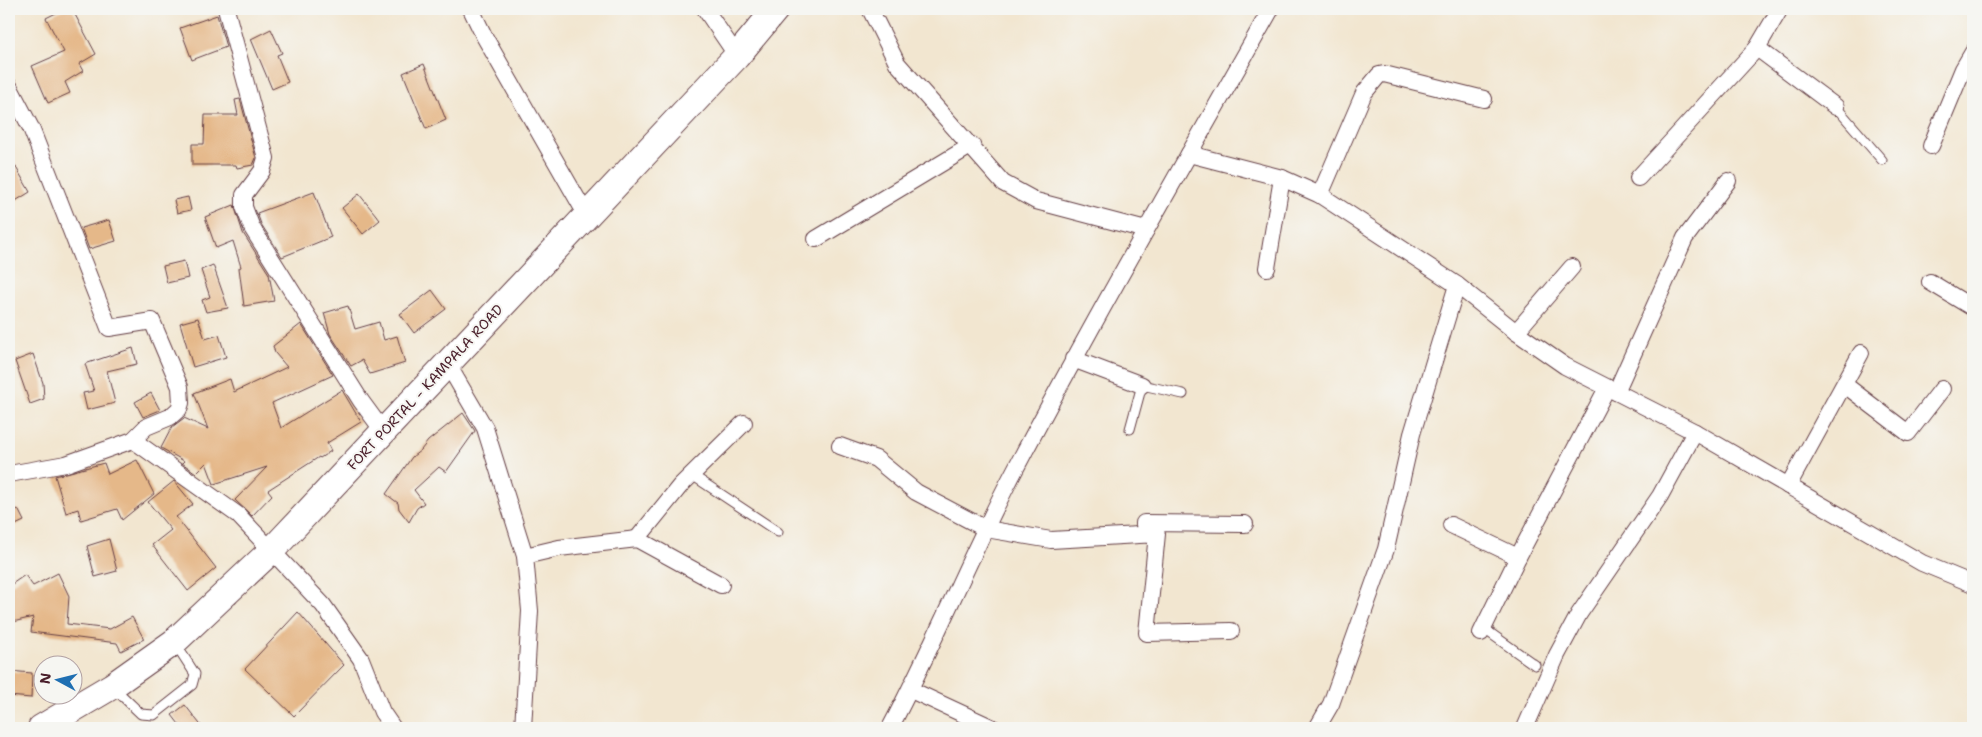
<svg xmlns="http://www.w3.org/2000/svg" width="1982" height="737" font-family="'Shantell Sans',sans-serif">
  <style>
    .building { fill: #e5b889 }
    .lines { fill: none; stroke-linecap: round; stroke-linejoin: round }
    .lane-casing { stroke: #633d44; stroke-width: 11 }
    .street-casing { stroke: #633d44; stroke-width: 18 }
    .primary-casing { stroke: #633d44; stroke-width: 28 }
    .lane { stroke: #fff; stroke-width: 9 }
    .street { stroke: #fff; stroke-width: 16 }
    .primary { stroke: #fff; stroke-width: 26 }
    .labels { text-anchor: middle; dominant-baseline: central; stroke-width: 4; stroke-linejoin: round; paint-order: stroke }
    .street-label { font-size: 14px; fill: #4a1f2b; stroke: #f6f6f2 }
  </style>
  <rect width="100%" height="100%" fill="#f6f6f2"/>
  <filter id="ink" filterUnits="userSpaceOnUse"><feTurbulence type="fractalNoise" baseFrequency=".02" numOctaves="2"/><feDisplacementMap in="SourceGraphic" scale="10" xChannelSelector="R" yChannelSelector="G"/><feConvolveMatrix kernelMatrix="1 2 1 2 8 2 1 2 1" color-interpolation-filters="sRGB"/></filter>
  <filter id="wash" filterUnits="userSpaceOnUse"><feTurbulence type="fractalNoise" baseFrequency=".0096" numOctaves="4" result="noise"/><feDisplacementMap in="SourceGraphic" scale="20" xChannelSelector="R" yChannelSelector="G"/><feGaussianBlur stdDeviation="1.12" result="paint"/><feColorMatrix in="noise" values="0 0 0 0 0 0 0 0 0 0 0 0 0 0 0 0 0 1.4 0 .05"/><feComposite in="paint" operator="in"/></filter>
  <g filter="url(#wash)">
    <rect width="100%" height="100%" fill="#f2e6d0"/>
    <g id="blocks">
      <g class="building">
        <polygon points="64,9 72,9 96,54 79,64 83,71 65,82 70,93 48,103 32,66 64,52 46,18"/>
        <polygon points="217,15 226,47 192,60 180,28"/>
        <polygon points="271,29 282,53 277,55 288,82 272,89 251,39"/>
        <polygon points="424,64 446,120 426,129 403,73"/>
        <polygon points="240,99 256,158 253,165 237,168 236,165 192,165 192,144 204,144 205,115 238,115 235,100"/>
        <polygon points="9,155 30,192 9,205"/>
        <polygon points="314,192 331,237 282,257 261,224 257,213"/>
        <polygon points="359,194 380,220 363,234 342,208"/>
        <polygon points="188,197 191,210 177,213 174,200"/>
        <polygon points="234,205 243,233 269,274 274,301 244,306 239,268 241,267 233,241 216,248 205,217"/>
        <polygon points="109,220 116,241 89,249 81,228"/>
        <polygon points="184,261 188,278 167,283 163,266"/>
        <polygon points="213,265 228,308 206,312 202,300 210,297 201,270"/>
        <polygon points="432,290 446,309 414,333 400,314"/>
        <polygon points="348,306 355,329 379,322 384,340 397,336 405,363 370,374 362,360 351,366 330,334 324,313"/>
        <polygon points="198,318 205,339 219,335 226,357 193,367 180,323"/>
        <polygon points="301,324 333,375 272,403 281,428 342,390 361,422 327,443 331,451 320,458 319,457 268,490 272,495 252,516 235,500 267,467 214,484 206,463 196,473 182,463 184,461 161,448 172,427 184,418 208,429 194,393 230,379 234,392 287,367 275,353 273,346"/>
        <polygon points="133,348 137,364 107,371 115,403 87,410 83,393 94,391 85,364"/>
        <polygon points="33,354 43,383 44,399 30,404 15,361"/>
        <polygon points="151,393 160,410 143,417 135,402"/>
        <polygon points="463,413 475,431 446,472 439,467 414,490 424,503 417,508 409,522 399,509 398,503 386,494 412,457 421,450 428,441"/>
        <polygon points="137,460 154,494 122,520 117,509 81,520 78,509 66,513 55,476 104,463 108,474"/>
        <polygon points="174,481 193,504 176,517 216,568 188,591 152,545 171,530 148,502"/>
        <polygon points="18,509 24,521 9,528 9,514"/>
        <polygon points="109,539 117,571 95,577 87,546"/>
        <polygon points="58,573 69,596 67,624 110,629 132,617 144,639 121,651 117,643 31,632 33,617 9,623 9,586 25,575 33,586"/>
        <polygon points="298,612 344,665 294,716 245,669"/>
        <polygon points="9,671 32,673 31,698 9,696"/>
        <polygon points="185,705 203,728 182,728 172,715"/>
      </g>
    </g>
  </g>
  <g filter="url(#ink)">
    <use href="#blocks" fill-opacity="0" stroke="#633d44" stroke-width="1"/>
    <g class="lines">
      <g class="lane-casing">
        <g id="lane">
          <polyline points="1836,107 1882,160"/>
          <polyline points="1130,429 1142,385 1183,394"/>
          <polyline points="692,475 778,532"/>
          <polyline points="1483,628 1535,665"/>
          <polyline points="114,688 141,714 154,715 192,685 195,674 175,643"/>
        </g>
      </g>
      <g class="street-casing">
        <g id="street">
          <polyline points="226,9 266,158 262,171 244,195 244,207 252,228 361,401 383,431"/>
          <polyline points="471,9 484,36 587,216"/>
          <polyline points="705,9 737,56"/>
          <polyline points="870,9 897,63 1003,183 1036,201 1146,230"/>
          <polyline points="1757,48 1836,107"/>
          <polyline points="9,86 31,128 109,328 152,321 180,387 181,403 179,409 170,417 146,427 133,440"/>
          <polyline points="1931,146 1963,69 1973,52"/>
          <polyline points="1189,154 1282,178 1320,195 1457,285 1516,332 1565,366 1695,432 1922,563 1973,584"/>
          <polyline points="1638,178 1757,48 1780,9"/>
          <polyline points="1320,195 1364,93 1379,75 1384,74 1484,99"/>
          <polyline points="816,239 972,145"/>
          <polyline points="1267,268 1282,178"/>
          <polyline points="1930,282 1973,308"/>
          <polyline points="1516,332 1572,267"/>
          <polyline points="1073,359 1142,385"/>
          <polyline points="447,363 485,428 525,556 530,611 523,728"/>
          <polyline points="1845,385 1908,433 1942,389"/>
          <polyline points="1616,392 1685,238 1728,181"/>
          <polyline points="840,446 876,459 916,492 986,529 1051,540 1157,534 1147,633 1231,631"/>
          <polyline points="9,474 66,464 133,440 238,515 323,605 361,659 382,712 393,728"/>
          <polyline points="1788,486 1861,353"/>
          <polyline points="1144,525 1144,523 1245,524"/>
          <polyline points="1451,525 1518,557"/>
          <polyline points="637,539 680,486 744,423"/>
          <polyline points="525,556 559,548 637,539 721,585"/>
          <polyline points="1481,633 1518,557 1607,388"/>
          <polyline points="911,690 993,728"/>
          <path d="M890,728C932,649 966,565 1007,485C1091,324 1182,167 1271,9"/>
          <polyline points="1317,728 1331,704 1386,549 1412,434 1457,285"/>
          <polyline points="1525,728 1557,655 1579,614 1660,496 1695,432"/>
        </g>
      </g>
      <g class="primary-casing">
        <polyline id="primary" points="41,728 112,686 174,642 272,550 737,56 776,9"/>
      </g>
      <use href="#lane" class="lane"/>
      <use href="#street" class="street"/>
      <use href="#primary" class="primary"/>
    </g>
  </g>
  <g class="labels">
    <g class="street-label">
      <text transform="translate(425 387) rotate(-47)">FORT PORTAL - KAMPALA ROAD</text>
    </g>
  </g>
  <rect width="1982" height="737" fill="none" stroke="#f6f6f2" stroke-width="30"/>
  <g transform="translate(58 680) rotate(277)"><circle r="24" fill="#f6f6f2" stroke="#b1a0a2"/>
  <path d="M0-4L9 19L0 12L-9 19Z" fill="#1f6fb2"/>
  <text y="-8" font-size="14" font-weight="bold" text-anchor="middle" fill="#4a1f2b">N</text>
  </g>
</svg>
